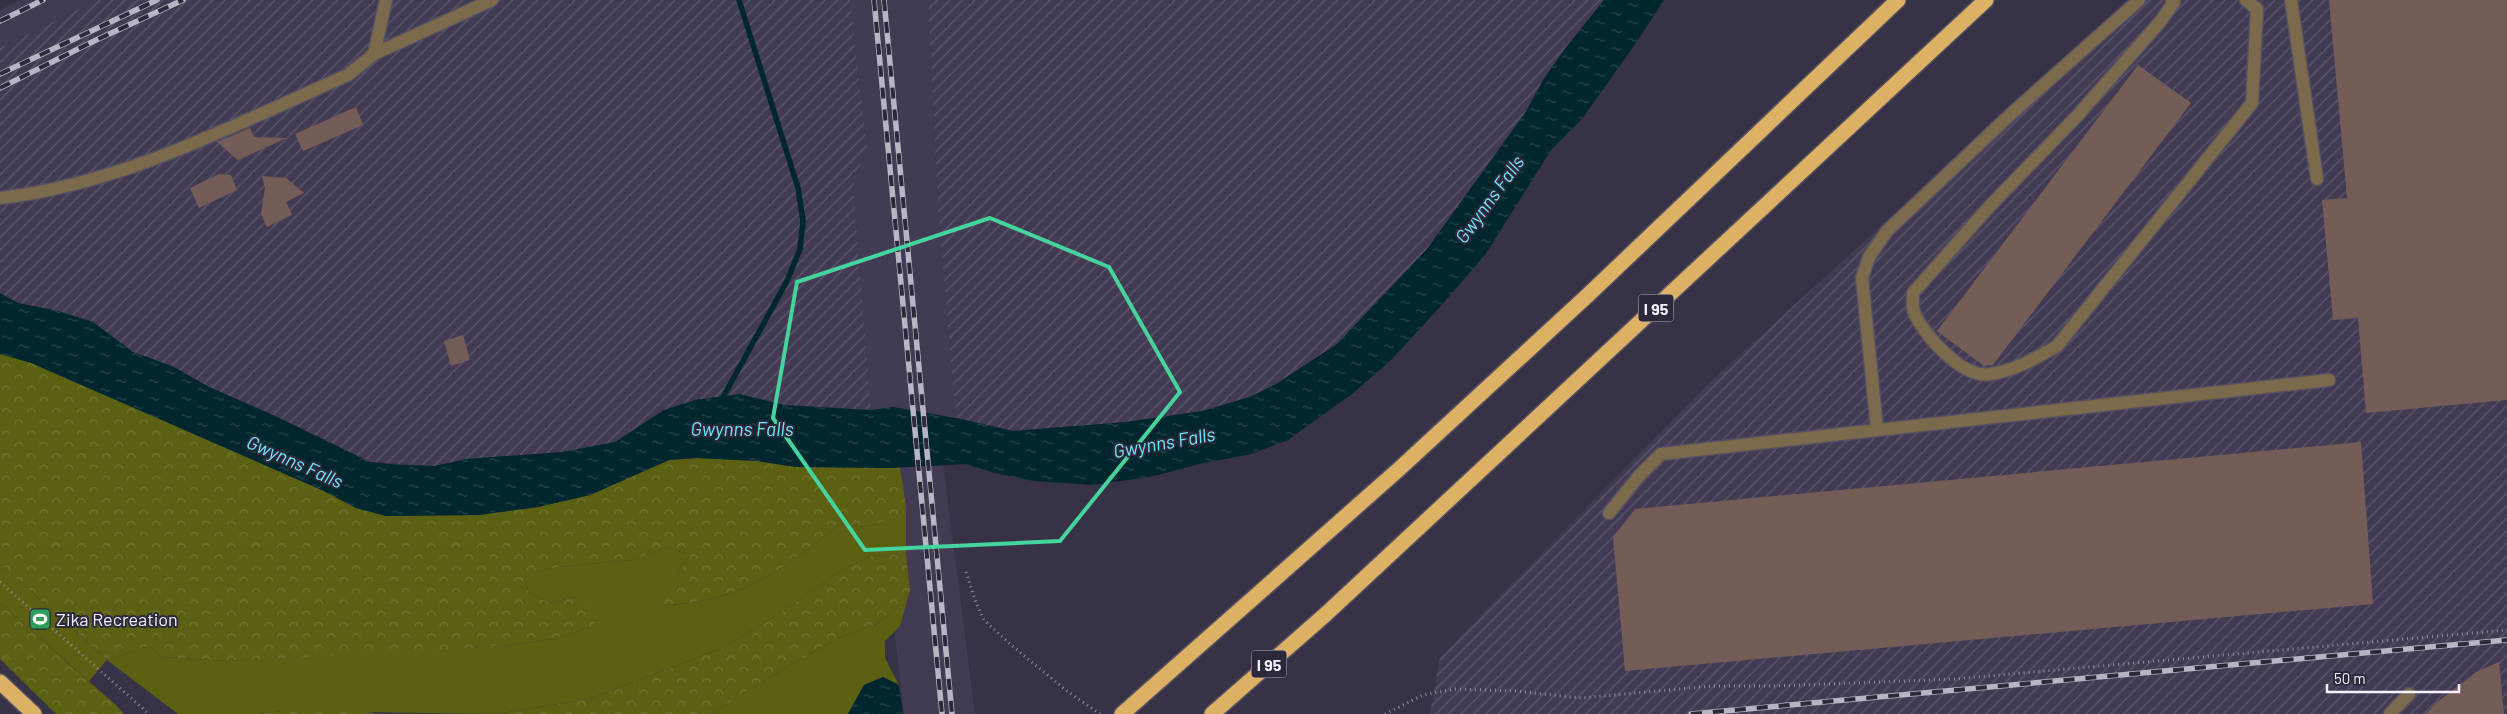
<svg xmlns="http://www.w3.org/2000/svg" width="2507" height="714" font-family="Barlow,sans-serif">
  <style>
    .built { fill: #423b53 }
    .industrial { fill: url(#industrial-furrows) }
    .green { fill: #5b6013 }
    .forest { fill: url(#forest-crowns) }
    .water { fill: url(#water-ripples) }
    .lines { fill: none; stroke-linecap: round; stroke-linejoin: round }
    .stream { stroke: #00272d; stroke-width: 5.5 }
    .building { fill: #755d57 }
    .minor-casing { stroke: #555163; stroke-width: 15 }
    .highway-casing { stroke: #555163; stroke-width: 18 }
    .path { stroke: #94909f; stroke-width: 3; stroke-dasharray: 1 4; stroke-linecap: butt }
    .minor { stroke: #7c6a4c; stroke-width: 12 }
    .highway { stroke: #dcb163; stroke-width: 15 }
    .rail-casing { stroke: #b9b5c4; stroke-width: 5.5 }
    .rail { stroke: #2d283a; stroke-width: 4; stroke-dasharray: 11; stroke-linecap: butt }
    .marked { fill: none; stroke: #46d49e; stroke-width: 4; stroke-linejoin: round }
    .labels { text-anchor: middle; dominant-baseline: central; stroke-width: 4; stroke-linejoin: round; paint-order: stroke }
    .shield { fill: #2d283a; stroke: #b9b5c3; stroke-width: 1 }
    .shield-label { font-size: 16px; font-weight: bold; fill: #f5f2fe }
    .poi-label { font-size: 18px; fill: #f5f2fe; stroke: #2d283a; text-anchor: start }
    .water-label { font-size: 19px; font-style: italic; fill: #6fe6fb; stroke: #2d283a }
  </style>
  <defs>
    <pattern id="industrial-furrows" width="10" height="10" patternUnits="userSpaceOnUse" patternTransform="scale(1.25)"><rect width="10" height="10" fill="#423b53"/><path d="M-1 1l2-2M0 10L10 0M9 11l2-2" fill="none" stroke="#5e586d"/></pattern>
    <pattern id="forest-crowns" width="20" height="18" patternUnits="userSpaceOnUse" patternTransform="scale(1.25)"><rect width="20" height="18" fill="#5b6013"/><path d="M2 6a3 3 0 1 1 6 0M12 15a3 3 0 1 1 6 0" fill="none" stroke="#737736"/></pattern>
    <pattern id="water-ripples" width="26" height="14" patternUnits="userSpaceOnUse" patternTransform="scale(1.25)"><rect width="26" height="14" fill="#00272d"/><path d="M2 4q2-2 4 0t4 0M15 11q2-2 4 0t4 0" fill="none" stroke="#26474c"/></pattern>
  </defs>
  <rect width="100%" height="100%" fill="#373245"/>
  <g class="built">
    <polygon points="21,0 97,0 0,48 0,10"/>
    <polygon points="850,0 928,0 938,209 960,459 943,463 975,714 904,714 875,463 853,186 867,148"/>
  </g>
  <g class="industrial">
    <polygon points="97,0 850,0 867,148 853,186 871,410 784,405 739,394 695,400 664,410 615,442 562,452 466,459 435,466 370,462 273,415 209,387 172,366 133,352 93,322 58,311 18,303 0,293 0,48"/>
    <polygon points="928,0 1604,0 1567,46 1543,80 1525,113 1427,249 1337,344 1276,384 1250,397 1202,411 1126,422 1013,431 956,418 938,209"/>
    <polygon points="2128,0 2507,0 2507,714 1430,714 1440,657 1708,384"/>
  </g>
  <g class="green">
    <path d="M906,506V554L871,556L843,569L785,610L720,649L589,699L496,714L283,711L257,714H178L107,660L89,681L0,603V564L107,660L149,646L161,657L228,661L503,646L554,639L590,627L575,597L550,603L528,592L525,574L558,567L633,560L667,547L690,555L677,577L656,601C667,607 677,604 689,603C751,595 794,562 840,523L865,527L896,518Z"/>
    <polygon points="907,601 900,626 885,641 885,658 899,685 883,677 864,685 848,714 712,714 750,689 836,639 874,625"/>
  </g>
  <g class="forest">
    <path d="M0,354L31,362L324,491L356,508L386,516L479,515L538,507L590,495L669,460L697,458L757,461L796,467L900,468L906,506L896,518L865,527L840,523C794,562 751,595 689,603C676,604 667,607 655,601L677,577L690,555L667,547L633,560L558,567L525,574L528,592L550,603L575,597L592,604L599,618L590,627L554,639L503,646L395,653L228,661L161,657L149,646L107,660L0,564Z"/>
    <polygon points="906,554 910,590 907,601 874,625 836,639 750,689 712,714 496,714 589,699 720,649 785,610 843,569 871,556"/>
    <polygon points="0,603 117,706 124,714 56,714 0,659"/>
    <polygon points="283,711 356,711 379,714 257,714"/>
  </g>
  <g class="water">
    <polygon points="1604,0 1664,0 1638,40 1582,119 1551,150 1485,255 1440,307 1390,361 1352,394 1288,440 1251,454 1199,464 1155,476 1093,485 1034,481 995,473 966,464 892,468 796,467 757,461 697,458 669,460 590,495 538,507 479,515 386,516 356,508 324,491 31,363 0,354 0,293 18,303 58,311 93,322 133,352 172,366 209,387 273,415 370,462 401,465 435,466 466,459 562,452 615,442 664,410 695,400 739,394 784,405 871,410 893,407 961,419 1013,431 1126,422 1202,411 1250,397 1276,384 1337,344 1427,249 1525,113 1543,80 1567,46"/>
    <polygon points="883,677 899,685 903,714 848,714 864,685"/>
  </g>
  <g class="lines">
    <polyline class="stream" points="721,401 787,281 800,249 803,221 798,188 739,0"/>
  </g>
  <g class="building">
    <polygon points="2329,0 2507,0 2507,400 2366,413 2358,318 2333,320 2322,200 2347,198"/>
    <polygon points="2138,65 2191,103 1993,365 1984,366 1937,331"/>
    <polygon points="356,107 363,125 303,151 295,134"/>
    <polygon points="250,128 254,137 287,138 238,160 217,142"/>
    <polygon points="219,174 231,175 237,190 199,208 190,188"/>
    <polygon points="262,176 286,178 304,193 286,202 292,215 267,227 261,214 265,188"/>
    <polygon points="463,335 470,360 451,366 444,341"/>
    <polygon points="2361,442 2373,604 1625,671 1613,537 1635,509"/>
    <polygon points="2499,662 2504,714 2426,714 2436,703 2476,672"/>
  </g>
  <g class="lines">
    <g class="minor-casing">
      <g id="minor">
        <path d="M2172,0L2174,2L2160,22L2077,116L1989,207L1913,293C1913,299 1912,307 1914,312C1923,335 1963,379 1990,374C2014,371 2036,358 2057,346L2252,103L2257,9L2246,0"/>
        <polyline points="2291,0 2317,179"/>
        <polyline points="374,54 386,0"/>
        <path d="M0,198C123,184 236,124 348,75L374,54L492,0"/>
        <polyline points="1877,429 1862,278 1869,257 1887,231 2011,114 2139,0"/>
        <polyline points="1609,513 1639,476 1661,454 2329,380"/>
        <polyline points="2390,714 2409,694"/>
      </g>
    </g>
    <g class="highway-casing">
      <g id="highway">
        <polyline points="0,682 34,714"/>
        <polyline points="1122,714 1398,470 1588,295 1898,0"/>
        <polyline points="1212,714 1326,614 1986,0"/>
      </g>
    </g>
    <g class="path">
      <polyline points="966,572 976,603 984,620 1010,644 1067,691 1100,714"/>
      <polyline points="0,582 149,714"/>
      <polyline points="1385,714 1423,695 1455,689 1515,691 1581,698 1712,686 1775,686 1954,679 2507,630"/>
    </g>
    <use href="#minor" class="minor"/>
    <use href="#highway" class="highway"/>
    <g class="rail-casing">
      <g id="rail">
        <polyline points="874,0 942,714"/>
        <polyline points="884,0 952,714"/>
        <polyline points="0,21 43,0"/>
        <polyline points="0,74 157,0"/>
        <polyline points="0,88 94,41 183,0"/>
        <polyline points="1691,714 2507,640"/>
      </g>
    </g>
    <use href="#rail" class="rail"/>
  </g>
  <path class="marked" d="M990,218L1109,267L1180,392L1060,541L865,550L773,418L797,282Z"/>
  <defs>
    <g id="stadium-square" transform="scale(1.125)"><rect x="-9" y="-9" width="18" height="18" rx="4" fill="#2e9e5b" stroke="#2d283a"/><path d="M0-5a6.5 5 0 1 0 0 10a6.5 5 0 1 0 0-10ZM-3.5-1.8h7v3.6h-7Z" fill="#fff"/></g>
  </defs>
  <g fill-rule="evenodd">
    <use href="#stadium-square" x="40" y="619"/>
  </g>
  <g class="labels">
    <g class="shield">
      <rect x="1638.5" y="294.5" width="35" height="27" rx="4"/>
      <rect x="1251.5" y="650.5" width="35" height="27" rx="4"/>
    </g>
    <g class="shield-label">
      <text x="1656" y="308">I 95</text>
      <text x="1269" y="664">I 95</text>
    </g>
    <g class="poi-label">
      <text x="56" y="619">Zika Recreation</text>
    </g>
    <g class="water-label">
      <text transform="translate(1489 199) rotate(-54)">Gwynns Falls</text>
      <text x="742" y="428">Gwynns Falls</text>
      <text transform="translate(1164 442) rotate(-10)">Gwynns Falls</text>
      <text transform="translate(295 461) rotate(24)">Gwynns Falls</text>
    </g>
  </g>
  <path d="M2327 684v8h132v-8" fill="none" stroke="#f5f2fe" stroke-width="2.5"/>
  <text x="2334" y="684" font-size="15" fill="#f5f2fe" stroke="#2d283a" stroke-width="4" paint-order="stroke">50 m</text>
</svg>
